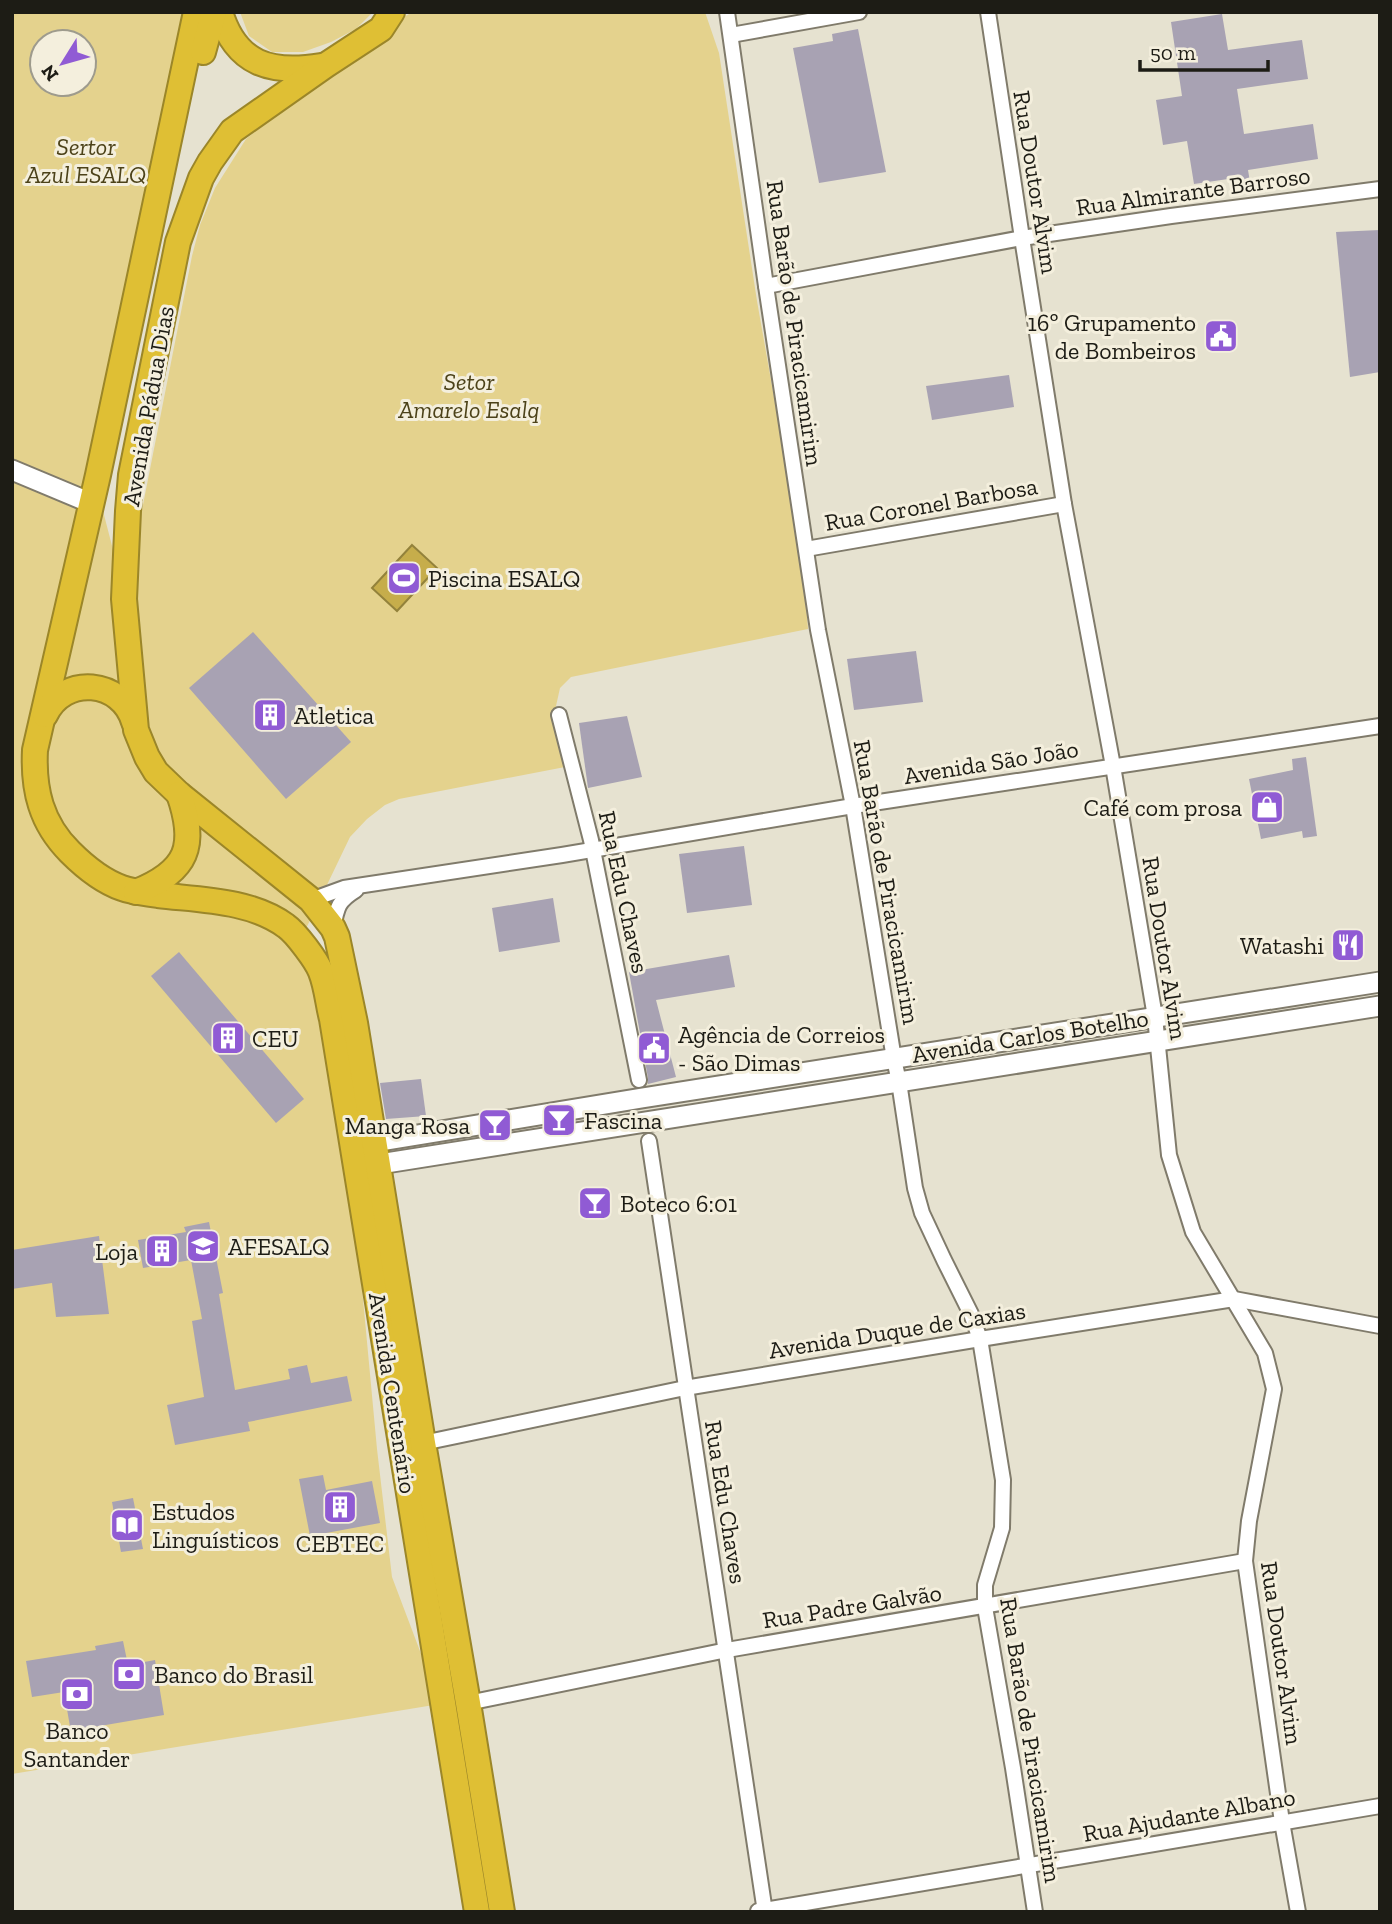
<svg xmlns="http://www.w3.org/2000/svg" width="1392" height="1924" font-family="'Zilla Slab',serif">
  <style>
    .green { fill: #e4d28d; fill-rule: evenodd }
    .water { fill: #c6ad4b; stroke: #93823b; stroke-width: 2 }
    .building { fill: #a8a2b3 }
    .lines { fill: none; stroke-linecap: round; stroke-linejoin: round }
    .street-casing { stroke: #807b6b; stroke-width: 18 }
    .secondary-casing { stroke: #807b6b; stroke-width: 23 }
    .highway-casing { stroke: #9b8629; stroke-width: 28 }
    .street { stroke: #fff; stroke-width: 14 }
    .secondary { stroke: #fff; stroke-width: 19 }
    .highway { stroke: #dfbf34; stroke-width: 24 }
    .labels { text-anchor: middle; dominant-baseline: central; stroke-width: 6; stroke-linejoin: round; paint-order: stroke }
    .park-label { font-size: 24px; font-style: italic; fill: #4c4219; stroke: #f4efdd }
    .street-label { font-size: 24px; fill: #1d1c15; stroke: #f4efdd }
    .poi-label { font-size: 24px; fill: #1d1c15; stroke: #f4efdd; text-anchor: start }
  </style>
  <rect width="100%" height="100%" fill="#e6e2d0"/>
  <g class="green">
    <path d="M12,12H195L91,505L103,511L125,596L192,256L200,225L215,188L246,139L381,29L413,12H705L719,53L757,301L803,562L808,629L571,677L560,688L556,706L565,767L399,799L385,805L367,819L350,837L301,939L310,952L353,1192L377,1449L392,1577L440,1704L12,1774ZM42,42H84V84H42Z"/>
    <polygon points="240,12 373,12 356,29 331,42 303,52 272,52 249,36"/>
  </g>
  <polygon class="water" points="412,545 437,568 397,611 372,588"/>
  <g class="building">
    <polygon points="1222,14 1228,50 1302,40 1308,79 1237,89 1244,134 1313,124 1318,159 1248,170 1250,182 1236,184 1235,178 1194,184 1187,141 1163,145 1156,100 1182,96 1171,22"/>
    <polygon points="858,29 886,172 819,183 793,48 833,41 832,34"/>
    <polygon points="1380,230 1380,372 1350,377 1336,232"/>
    <polygon points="1009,375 1014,407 932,420 926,386"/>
    <polygon points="253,632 351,742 286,799 189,688"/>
    <polygon points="916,651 923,702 854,710 847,659"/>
    <polygon points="627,716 642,777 588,788 579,723"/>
    <polygon points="1306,757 1317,836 1303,838 1302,831 1261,839 1249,779 1293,770 1292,759"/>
    <polygon points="744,846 752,905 687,913 679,854"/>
    <polygon points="553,898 560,942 499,952 492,908"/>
    <polygon points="179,952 304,1099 276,1123 151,976"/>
    <polygon points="729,955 735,987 656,1000 676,1077 648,1084 648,1078 629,972"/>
    <polygon points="421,1079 426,1116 386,1119 380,1083"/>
    <polygon points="209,1222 223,1293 219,1294 235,1390 290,1379 288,1369 307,1365 311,1383 347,1376 352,1401 248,1422 250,1431 175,1445 167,1405 204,1397 192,1321 202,1319 191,1260 143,1268 138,1240 186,1232 184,1227"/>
    <polygon points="99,1236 109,1314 56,1317 52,1283 12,1289 12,1250"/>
    <polygon points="323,1475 326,1490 372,1481 380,1523 310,1536 299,1479"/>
    <polygon points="133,1498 143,1549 121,1552 112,1502"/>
    <polygon points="123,1641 128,1665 155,1660 164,1715 94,1727 95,1734 72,1738 64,1692 32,1697 26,1661 96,1650 95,1646"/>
  </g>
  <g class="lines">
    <g class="street-casing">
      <g id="street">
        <polyline points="727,12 766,286 818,630 853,806 894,1059 899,1082 915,1188 922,1213 944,1260 971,1314 980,1339 1003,1480 1002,1528 985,1585 985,1607 1013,1768 1035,1912"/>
        <polyline points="988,12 1022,238 1064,504 1113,766 1155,1017 1169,1155 1193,1232 1265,1353 1274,1389 1249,1521 1245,1561 1282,1822 1298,1912"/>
        <polyline points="731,35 859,12"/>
        <polyline points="766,286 1022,238 1171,216 1380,189"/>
        <polyline points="806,549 1064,504"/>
        <polyline points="559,715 591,840 639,1080"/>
        <polyline points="311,900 344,888 562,855 853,806 1380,726"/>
        <path d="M333,928C337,907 338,901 356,890"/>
        <polyline points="649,1141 765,1912"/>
        <polyline points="423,1443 685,1388 980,1339 1234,1299 1380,1326"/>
        <polyline points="468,1703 727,1650 1245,1561"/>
        <polyline points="758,1911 1380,1806"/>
      </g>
    </g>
    <g class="secondary-casing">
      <g id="secondary">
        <polyline points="12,470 91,503"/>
        <polyline points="375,1142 642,1098 1380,982"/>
        <polyline points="367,1166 1380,1006"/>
      </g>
    </g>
    <g class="highway-casing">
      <g id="highway">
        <path d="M196,12L98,475L35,750C33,790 41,823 70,852C84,866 102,881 122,888C133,892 146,893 158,895C200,900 251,900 286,926C296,933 317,961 321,972C327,987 328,1004 332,1019L477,1912"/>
        <path d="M220,12C236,65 271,74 321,66"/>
        <polyline points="392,12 381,29 326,65 232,131 210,162 201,178 178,242 131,475 128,511 124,599 136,730 147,757 156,772 179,794 311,900 333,928 337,937 355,1023 423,1443 468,1703 502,1912"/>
        <polyline points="203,52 214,12"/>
        <path d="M45,715C64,674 122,680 134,722"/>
        <path d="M136,892C188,871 197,846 179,794"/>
      </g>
    </g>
    <use href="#street" class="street"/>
    <use href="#secondary" class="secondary"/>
    <use href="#highway" class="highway"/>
  </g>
  <defs>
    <g id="civic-square" transform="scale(1.75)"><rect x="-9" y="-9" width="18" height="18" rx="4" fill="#905bd4" stroke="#f4efdd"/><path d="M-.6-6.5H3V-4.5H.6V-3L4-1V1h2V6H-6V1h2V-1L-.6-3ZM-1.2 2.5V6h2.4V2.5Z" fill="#fff"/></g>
    <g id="stadium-square" transform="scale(1.75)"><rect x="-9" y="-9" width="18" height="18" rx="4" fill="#905bd4" stroke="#f4efdd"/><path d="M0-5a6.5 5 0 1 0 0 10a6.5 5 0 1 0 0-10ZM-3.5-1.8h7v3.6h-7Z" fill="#fff"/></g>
    <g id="building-square" transform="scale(1.75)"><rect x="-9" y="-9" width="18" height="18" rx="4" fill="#905bd4" stroke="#f4efdd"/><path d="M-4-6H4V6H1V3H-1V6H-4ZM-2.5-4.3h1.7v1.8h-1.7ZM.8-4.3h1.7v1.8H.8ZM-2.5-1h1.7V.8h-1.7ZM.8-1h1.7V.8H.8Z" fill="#fff"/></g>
    <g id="shop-square" transform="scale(1.75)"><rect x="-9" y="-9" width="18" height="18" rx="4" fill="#905bd4" stroke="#f4efdd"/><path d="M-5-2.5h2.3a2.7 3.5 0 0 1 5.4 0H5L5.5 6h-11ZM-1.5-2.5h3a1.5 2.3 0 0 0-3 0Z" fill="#fff"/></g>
    <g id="restaurant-square" transform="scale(1.75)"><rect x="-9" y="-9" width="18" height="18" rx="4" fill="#905bd4" stroke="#f4efdd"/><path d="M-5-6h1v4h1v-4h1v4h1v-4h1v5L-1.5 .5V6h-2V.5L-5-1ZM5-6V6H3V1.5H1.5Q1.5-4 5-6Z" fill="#fff"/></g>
    <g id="bar-square" transform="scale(1.75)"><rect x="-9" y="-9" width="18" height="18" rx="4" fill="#905bd4" stroke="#f4efdd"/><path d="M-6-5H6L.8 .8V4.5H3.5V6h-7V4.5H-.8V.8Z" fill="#fff"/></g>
    <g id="university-square" transform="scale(1.75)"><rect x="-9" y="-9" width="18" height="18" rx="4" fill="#905bd4" stroke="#f4efdd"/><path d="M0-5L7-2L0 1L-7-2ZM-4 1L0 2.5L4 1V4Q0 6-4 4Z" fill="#fff"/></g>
    <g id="library-square" transform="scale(1.75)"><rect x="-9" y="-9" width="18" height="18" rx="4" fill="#905bd4" stroke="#f4efdd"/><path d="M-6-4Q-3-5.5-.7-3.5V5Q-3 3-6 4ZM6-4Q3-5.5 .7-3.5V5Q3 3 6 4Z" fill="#fff"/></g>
    <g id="bank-square" transform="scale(1.75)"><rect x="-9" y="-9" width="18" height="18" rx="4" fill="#905bd4" stroke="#f4efdd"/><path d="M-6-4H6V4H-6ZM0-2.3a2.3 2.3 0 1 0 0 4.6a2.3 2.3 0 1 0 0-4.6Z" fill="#fff"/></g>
  </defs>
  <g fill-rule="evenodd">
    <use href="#civic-square" x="1221" y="336"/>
    <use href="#stadium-square" x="404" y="578"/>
    <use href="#building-square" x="270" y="715"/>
    <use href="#shop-square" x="1267" y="807"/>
    <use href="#restaurant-square" x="1348" y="945"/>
    <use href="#building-square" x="228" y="1038"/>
    <use href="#civic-square" x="654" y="1048"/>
    <use href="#bar-square" x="559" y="1120"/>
    <use href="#bar-square" x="495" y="1125"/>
    <use href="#bar-square" x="595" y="1203"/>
    <use href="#university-square" x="203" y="1246"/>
    <use href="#building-square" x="162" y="1251"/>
    <use href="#building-square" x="340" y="1507"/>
    <use href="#library-square" x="127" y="1525"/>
    <use href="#bank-square" x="129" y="1674"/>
    <use href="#bank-square" x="77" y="1694"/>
  </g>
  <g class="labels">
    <g class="park-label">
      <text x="86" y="146">Sertor<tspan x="86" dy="28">Azul ESALQ</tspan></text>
      <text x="469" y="381">Setor<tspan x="469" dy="28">Amarelo Esalq</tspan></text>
    </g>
    <g class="street-label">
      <text transform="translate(1036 182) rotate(81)">Rua Doutor Alvim</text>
      <text transform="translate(1193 191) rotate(-8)">Rua Almirante Barroso</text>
      <text transform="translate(795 323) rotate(82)">Rua Barão de Piracicamirim</text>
      <text transform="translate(148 406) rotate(-80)">Avenida Pádua Dias</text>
      <text transform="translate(931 504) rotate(-10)">Rua Coronel Barbosa</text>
      <text transform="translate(991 762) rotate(-9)">Avenida São João</text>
      <text transform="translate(887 882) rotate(80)">Rua Barão de Piracicamirim</text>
      <text transform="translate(624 892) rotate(78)">Rua Edu Chaves</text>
      <text transform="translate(1165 948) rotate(81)">Rua Doutor Alvim</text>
      <text transform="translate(1030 1036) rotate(-9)">Avenida Carlos Botelho</text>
      <text transform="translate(897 1330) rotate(-9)">Avenida Duque de Caxias</text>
      <text transform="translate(393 1393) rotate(81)">Avenida Centenário</text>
      <text transform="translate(726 1502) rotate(81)">Rua Edu Chaves</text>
      <text transform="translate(852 1606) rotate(-9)">Rua Padre Galvão</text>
      <text transform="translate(1282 1653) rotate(82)">Rua Doutor Alvim</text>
      <text transform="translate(1031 1740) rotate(81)">Rua Barão de Piracicamirim</text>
      <text transform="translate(1189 1815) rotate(-10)">Rua Ajudante Albano</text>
    </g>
    <g class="poi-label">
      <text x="1196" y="322" text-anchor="end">16º Grupamento<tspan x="1196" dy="28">de Bombeiros</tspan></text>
      <text x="428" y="578">Piscina ESALQ</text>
      <text x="294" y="715">Atletica</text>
      <text x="1242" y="807" text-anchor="end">Café com prosa</text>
      <text x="1324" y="945" text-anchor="end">Watashi</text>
      <text x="678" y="1034">Agência de Correios<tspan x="678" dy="28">- São Dimas</tspan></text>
      <text x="252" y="1038">CEU</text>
      <text x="584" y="1120">Fascina</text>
      <text x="470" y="1125" text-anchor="end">Manga Rosa</text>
      <text x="620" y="1203">Boteco 6:01</text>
      <text x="228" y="1246">AFESALQ</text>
      <text x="138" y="1251" text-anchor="end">Loja</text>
      <text x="152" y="1511">Estudos<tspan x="152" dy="28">Linguísticos</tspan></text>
      <text x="340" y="1543" text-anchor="middle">CEBTEC</text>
      <text x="154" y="1674">Banco do Brasil</text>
      <text x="77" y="1730" text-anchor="middle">Banco<tspan x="77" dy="28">Santander</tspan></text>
    </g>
  </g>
  <rect width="1392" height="1924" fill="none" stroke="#1d1c15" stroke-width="28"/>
  <g transform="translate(63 63) rotate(233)"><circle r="33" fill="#f4efdd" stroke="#9e9b8d" stroke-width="2"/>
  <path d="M0-5L12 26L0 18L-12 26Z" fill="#905bd4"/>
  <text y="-10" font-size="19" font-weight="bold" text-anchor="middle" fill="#1d1c15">N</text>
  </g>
  <path d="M1140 60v10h128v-10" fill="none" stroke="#1d1c15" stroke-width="3.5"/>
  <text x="1150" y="60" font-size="21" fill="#1d1c15" stroke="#f4efdd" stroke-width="5" paint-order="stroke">50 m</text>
</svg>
